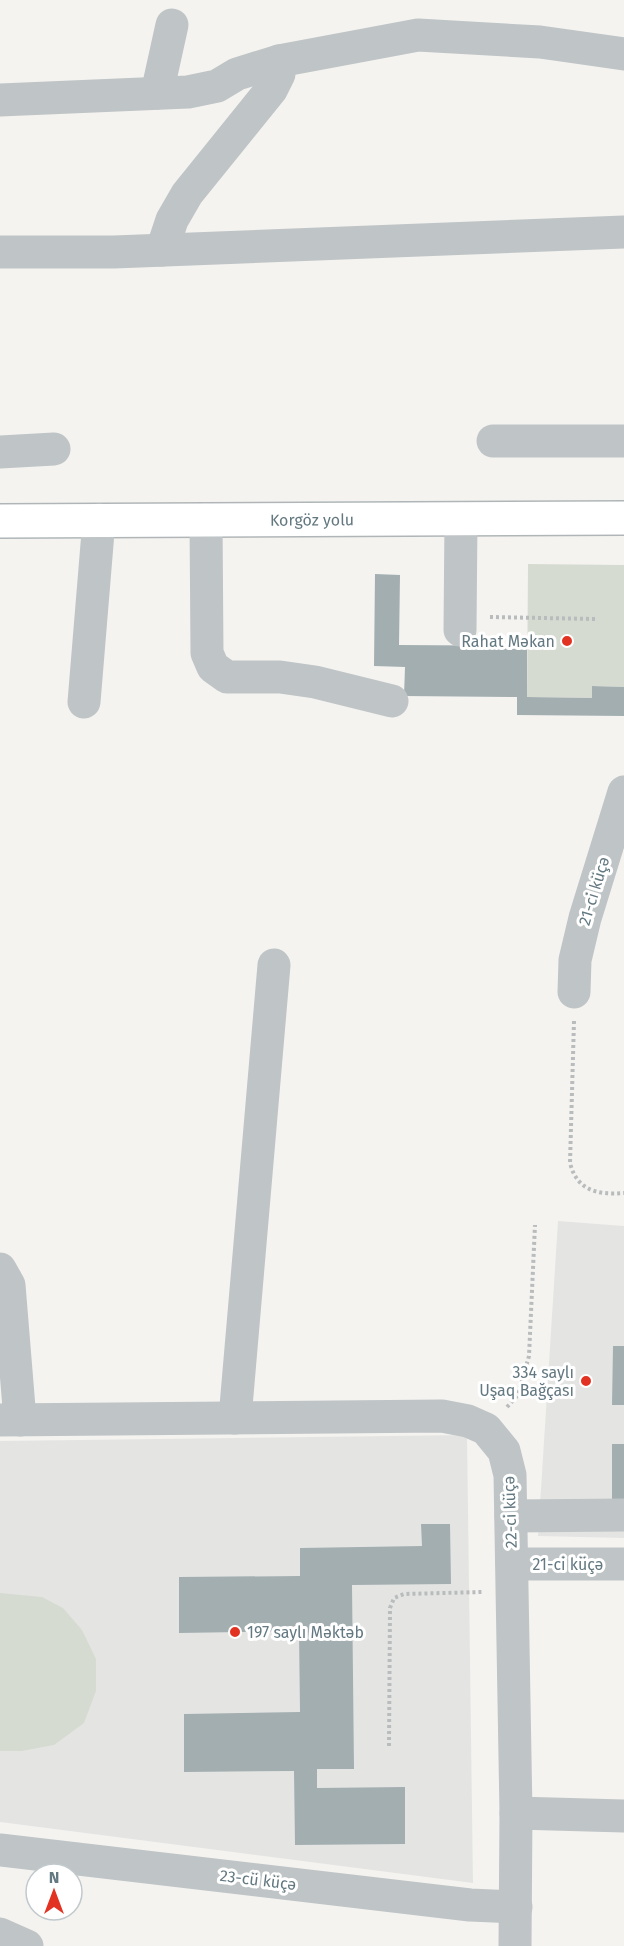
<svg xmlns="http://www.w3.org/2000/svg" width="624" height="1946" font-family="'Fira Sans',sans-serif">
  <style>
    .built { fill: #e4e5e3 }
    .green { fill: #d6dbd1 }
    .building { fill: #a3aeb1 }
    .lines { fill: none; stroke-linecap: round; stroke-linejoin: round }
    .major-casing { stroke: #b0b6b8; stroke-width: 36 }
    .path { stroke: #b9bcbd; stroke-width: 4; stroke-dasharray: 3 3; stroke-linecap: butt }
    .minor { stroke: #bfc4c6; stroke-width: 33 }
    .major { stroke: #fff; stroke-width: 33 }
    .poi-dot { fill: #e23222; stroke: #fff; stroke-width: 2 }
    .labels { text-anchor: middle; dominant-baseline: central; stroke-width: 6; stroke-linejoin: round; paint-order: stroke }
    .street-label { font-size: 16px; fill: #637881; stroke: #fff }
    .poi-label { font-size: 16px; fill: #637881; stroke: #fff; text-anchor: end }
  </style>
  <rect width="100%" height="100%" fill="#f4f3f0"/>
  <g class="built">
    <polygon points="558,1221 624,1226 624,1538 538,1536"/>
    <polygon points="467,1435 473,1883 0,1822 0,1441"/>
  </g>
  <g class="green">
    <polygon points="528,564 624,565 624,687 592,686 592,698 527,697"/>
    <polygon points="0,1593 42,1597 63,1608 82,1630 96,1659 96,1691 84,1723 54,1745 22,1751 0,1751"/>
  </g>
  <g class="building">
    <polygon points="375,574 400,575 399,645 527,646 527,697 592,698 592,686 624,687 624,716 517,715 517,697 404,696 405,667 374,666"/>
    <polygon points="613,1346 624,1346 624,1405 612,1405"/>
    <rect x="612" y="1444" width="12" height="59"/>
    <polygon points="421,1524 450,1524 451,1584 352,1585 354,1769 317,1769 317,1788 405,1787 405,1844 295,1845 294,1771 184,1772 184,1714 300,1712 299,1631 179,1633 179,1577 300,1576 300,1548 422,1546"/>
  </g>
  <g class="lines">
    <g class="major-casing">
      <g id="major">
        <path id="s1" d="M0,521L624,518"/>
      </g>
    </g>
    <g class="path">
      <polyline points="490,617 595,619"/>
      <path d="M574,1021L570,1163C577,1191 598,1195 624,1193"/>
      <polyline points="507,1407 518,1395 529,1356 535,1225"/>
      <polyline points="389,1746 390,1608 394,1598 404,1594 483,1592"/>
    </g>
    <g class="minor">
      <polyline points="157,93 172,25"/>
      <polyline points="0,100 188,92 217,86 237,74 279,61 418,35 540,42 624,54"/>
      <polyline points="162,250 172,220 187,194 271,90 279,74 279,61"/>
      <polyline points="0,252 114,252 624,232"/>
      <polyline points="493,441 624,441"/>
      <polyline points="0,452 54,449"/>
      <polyline points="206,520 207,653 213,667 227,677 280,677 315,682 392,701"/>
      <polyline points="460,630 461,519"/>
      <polyline points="84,702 99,520"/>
      <polyline points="574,992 575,960 585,918 624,792"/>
      <polyline points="0,1269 9,1285 20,1420"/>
      <polyline points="235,1418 274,965"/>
      <polyline points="0,1420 442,1416 468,1421 486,1429 504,1451 510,1475 516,1813 515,1946"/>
      <polyline points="511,1516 624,1515"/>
      <polyline points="512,1564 624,1564"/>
      <polyline points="516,1813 624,1816"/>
      <polyline points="0,1850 470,1905 516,1907"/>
      <polyline points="0,1934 27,1946"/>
    </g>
    <use href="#major" class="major"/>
  </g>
  <g class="poi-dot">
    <circle cx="567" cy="641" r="6"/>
    <circle cx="586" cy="1381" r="6"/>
    <circle cx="235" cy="1632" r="6"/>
  </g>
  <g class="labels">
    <g class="street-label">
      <text stroke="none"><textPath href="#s1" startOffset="312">Korgöz yolu</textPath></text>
      <text transform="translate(594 891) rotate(-73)">21-ci küçə</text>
      <text transform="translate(510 1512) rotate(-92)">22-ci küçə</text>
      <text x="568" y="1564">21-ci küçə</text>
      <text transform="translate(258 1880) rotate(7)">23-cü küçə</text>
    </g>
    <g class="poi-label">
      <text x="555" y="641">Rahat Məkan</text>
      <text x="574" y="1372">334 saylı<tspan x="574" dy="18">Uşaq Bağçası</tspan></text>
      <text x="247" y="1632" text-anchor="start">197 saylı Məktəb</text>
    </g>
  </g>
  <g transform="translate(54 1892)"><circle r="28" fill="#ffffff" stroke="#c1c9cd" stroke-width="1.5"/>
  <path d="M0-4.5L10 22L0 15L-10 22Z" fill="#e23222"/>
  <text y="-9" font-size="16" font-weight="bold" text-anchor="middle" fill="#637881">N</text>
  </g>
</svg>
